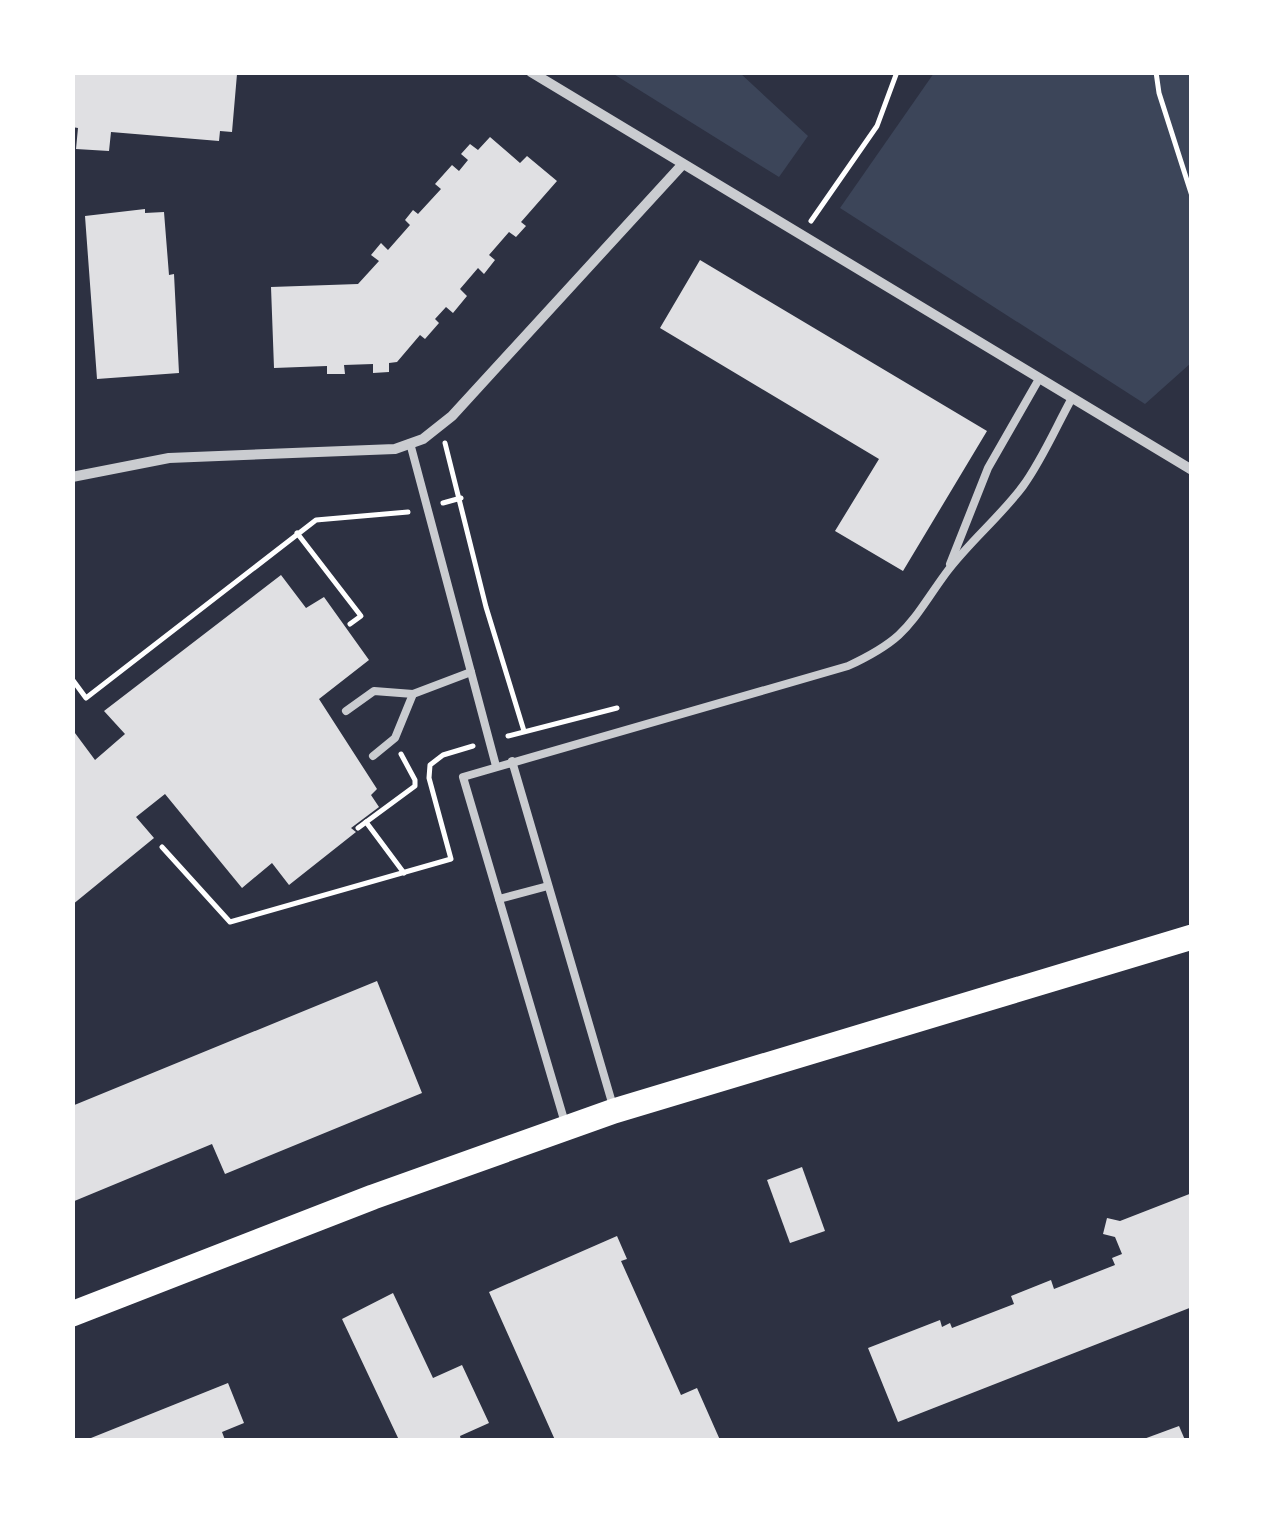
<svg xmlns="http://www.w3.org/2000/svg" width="1264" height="1513" font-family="Jost,sans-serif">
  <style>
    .green { fill: #3c4559 }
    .building { fill: #e0e0e3 }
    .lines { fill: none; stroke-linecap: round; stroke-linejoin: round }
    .path { stroke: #fff; stroke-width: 5 }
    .service { stroke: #caccd0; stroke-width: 8 }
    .minor { stroke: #caccd0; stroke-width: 10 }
    .primary { stroke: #fff; stroke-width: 25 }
  </style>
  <rect width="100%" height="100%" fill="#2d3142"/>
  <g class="green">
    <polygon points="612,73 740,73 808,136 779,177"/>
    <polygon points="934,73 1191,73 1191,363 1145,404 840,208"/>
  </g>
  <g class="building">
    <polygon points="72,72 237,74 232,132 220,131 219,141 111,132 109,151 76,149 78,128 72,127"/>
    <polygon points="490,137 520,163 527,156 557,181 521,222 526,226 516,237 509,232 489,255 495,260 484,274 478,268 460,289 467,296 453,313 446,307 435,319 439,323 425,339 420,335 397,362 389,363 389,372 373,373 373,364 344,365 345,374 327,374 327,366 274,368 271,287 358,284 379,261 371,255 381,243 388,250 410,225 405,220 413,210 418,214 441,189 435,184 452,165 459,171 468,160 461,154 470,144 478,150"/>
    <polygon points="145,209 145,213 164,212 169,275 174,274 179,373 97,379 85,216"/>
    <polygon points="700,260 987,431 903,571 835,531 879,459 660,328"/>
    <polygon points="281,575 306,608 324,597 369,660 319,699 377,789 371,795 379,807 351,828 356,832 289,885 272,863 242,888 165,794 136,817 154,838 72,905 72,729 95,760 125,734 104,711"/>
    <polygon points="377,981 422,1093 225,1174 212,1144 72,1202 72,1106"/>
    <polygon points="802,1167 825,1231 790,1243 767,1180"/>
    <polygon points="1192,1193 1192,1307 898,1422 868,1348 940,1320 942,1327 950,1323 952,1328 1014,1304 1011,1296 1051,1280 1054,1289 1115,1265 1112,1258 1122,1254 1115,1237 1103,1234 1107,1218 1120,1221"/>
    <polygon points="617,1236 627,1259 621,1261 681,1395 697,1388 720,1440 555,1440 489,1292"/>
    <polygon points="393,1293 433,1378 462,1365 489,1423 460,1436 461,1440 399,1440 342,1319"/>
    <polygon points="228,1383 244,1423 222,1432 225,1440 86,1440"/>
    <polygon points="1179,1426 1185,1440 1141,1440"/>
  </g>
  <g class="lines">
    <g class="path">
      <polyline points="1156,72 1159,93 1192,196"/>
      <polyline points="811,221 877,126 897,72"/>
      <polyline points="445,443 486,607 524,731"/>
      <polyline points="443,503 461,498"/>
      <polyline points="297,533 361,616 350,624"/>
      <polyline points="72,679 86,698 316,520 408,512"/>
      <polyline points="508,736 617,708"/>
      <polyline points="366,822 404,873"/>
      <polyline points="358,828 415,786 415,780 401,754"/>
      <polyline points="162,847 230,922 451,859 429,778 430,765 443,755 473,746"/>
    </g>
    <g class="service">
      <polyline points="410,443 496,766"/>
      <polyline points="950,564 988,468 1039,379"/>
      <polyline points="346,711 374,691 413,694"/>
      <polyline points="373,756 395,738 413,694 471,672"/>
      <polyline points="512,761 613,1106"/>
      <polyline points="499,899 548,886"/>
      <path d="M565,1123L463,777L848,666C908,638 909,624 946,573C969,542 1000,517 1023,486C1042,460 1056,427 1072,398"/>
    </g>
    <g class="minor">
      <polyline points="531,72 1192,470"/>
      <polyline points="72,477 169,458 395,449 423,439 452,416 682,165"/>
    </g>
    <polyline class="primary" points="72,1314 373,1197 614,1111 1192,937"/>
  </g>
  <rect width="1264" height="1513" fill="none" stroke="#ffffff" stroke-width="150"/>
</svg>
